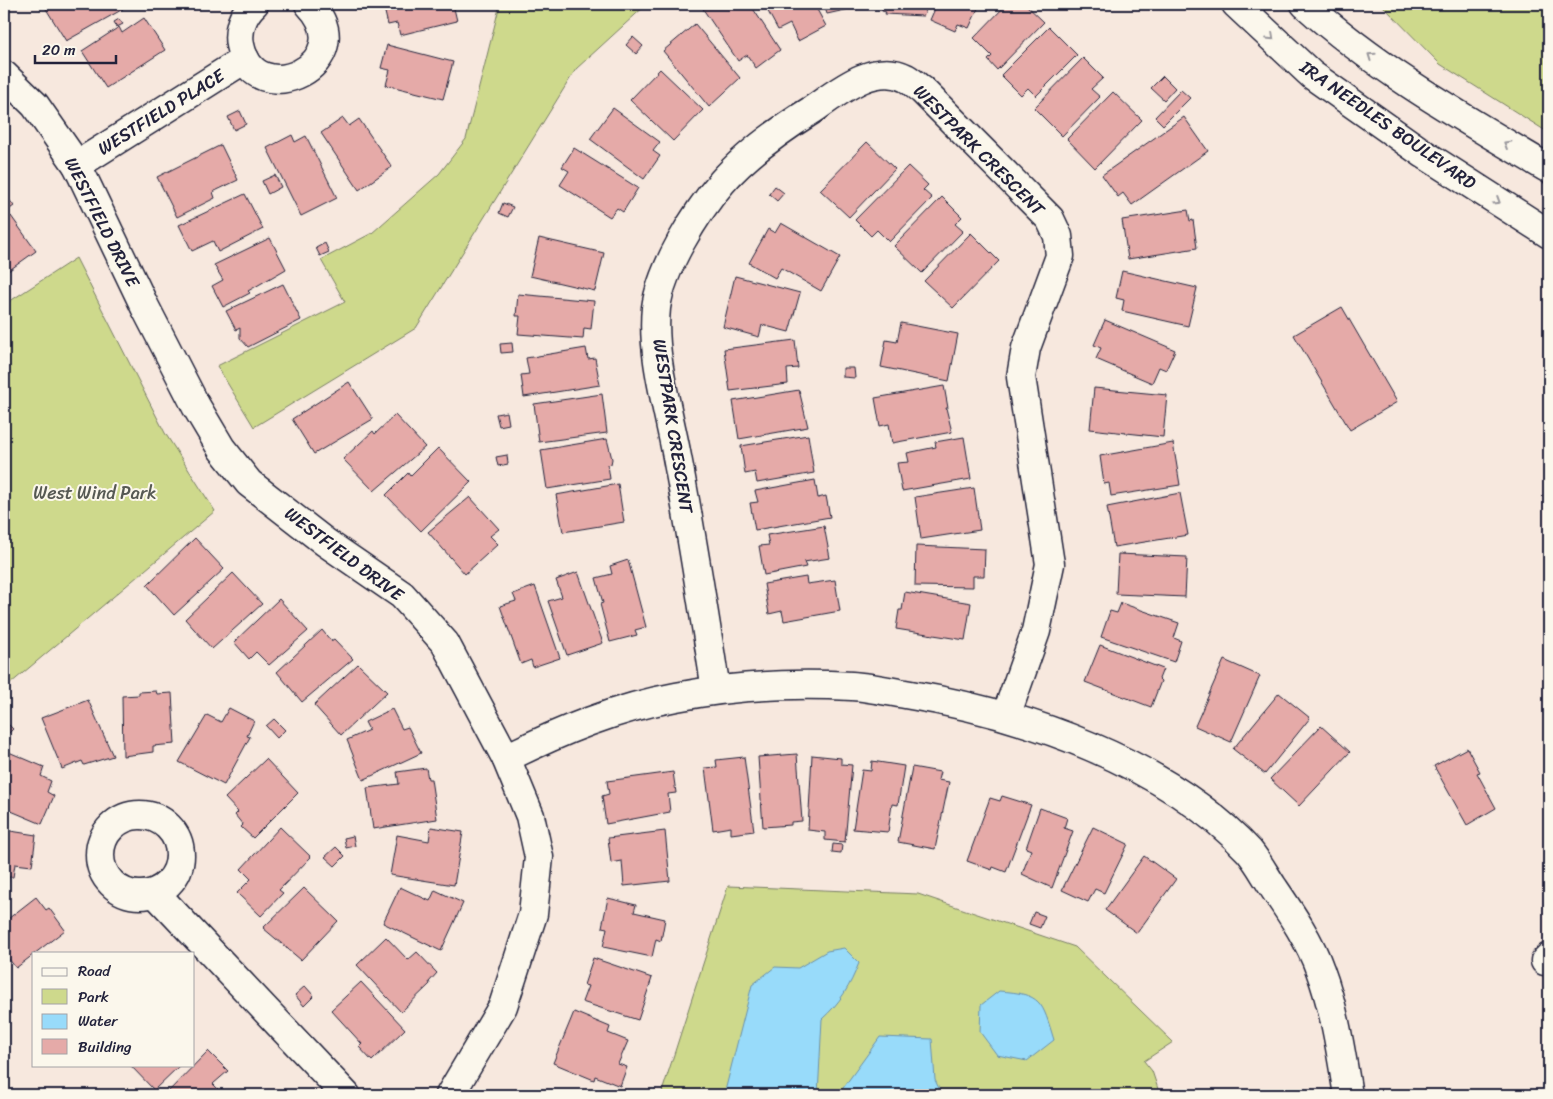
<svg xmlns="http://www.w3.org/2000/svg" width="1553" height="1099" font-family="Sriracha,sans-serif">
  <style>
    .green { fill: #ced98c; stroke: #787e64 }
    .water { fill: #98dbfa; stroke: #6991ae }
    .building { fill: #e5aaa8; stroke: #22223b }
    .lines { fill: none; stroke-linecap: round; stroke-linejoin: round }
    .minor-casing { stroke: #22223b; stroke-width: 31 }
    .major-casing { stroke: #22223b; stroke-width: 31 }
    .minor { stroke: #fbf7ec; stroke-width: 28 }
    .major { stroke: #fbf7ec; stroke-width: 28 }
    .oneway { stroke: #99979c }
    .labels { text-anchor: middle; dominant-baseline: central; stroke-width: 4; stroke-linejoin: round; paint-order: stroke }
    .street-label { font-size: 18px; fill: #22223b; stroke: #fbf7ec }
    .park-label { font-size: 18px; fill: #565953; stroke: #fbf7ec }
  </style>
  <rect width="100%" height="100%" fill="#f7e8de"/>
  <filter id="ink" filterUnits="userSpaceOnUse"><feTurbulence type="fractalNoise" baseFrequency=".02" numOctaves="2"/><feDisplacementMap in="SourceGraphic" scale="10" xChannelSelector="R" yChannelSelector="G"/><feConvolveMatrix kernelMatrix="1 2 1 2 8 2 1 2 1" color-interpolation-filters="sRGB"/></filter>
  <g filter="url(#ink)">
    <g class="green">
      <polygon points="500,4 647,4 576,69 416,328 254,427 217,366 345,302 321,260 372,233 439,174 466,139"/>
      <polygon points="1381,4 1549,4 1549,133 1440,64"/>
      <polygon points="76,258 165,433 215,511 4,689 4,305"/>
      <polygon points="728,886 918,894 1075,947 1173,1042 1144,1061 1152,1071 1160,1095 661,1095"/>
    </g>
    <g class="water">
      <path d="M844,948L859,963C850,986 840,1003 822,1019L818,1095H724L752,985L775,967L798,968L827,951Z"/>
      <path d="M999,991C1042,994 1042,1001 1054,1040L1027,1061L997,1055L980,1032L981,1005Z"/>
      <polygon points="880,1037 932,1039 935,1080 942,1095 838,1095"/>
    </g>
    <g class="building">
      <polygon points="43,4 120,4 123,9 66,41"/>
      <polygon points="383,4 453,4 457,21 400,35 397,23 388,25"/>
      <polygon points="712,4 750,4 780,50 756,68 747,55 738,61 703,9"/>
      <polygon points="764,4 814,4 826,26 798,41 790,24 778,30"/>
      <polygon points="824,4 872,4 827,14"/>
      <polygon points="882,4 926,4 925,14 923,16 885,14 886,12 882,11"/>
      <polygon points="937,4 980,4 969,28 958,24 955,31 930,20"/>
      <polygon points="1007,4 1025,4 1044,22 997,70 988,60 992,56 974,38"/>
      <polygon points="144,18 165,50 106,88 82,51 119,27 122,33"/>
      <polygon points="119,19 123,24 117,27 114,22"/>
      <polygon points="695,24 740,78 709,107 663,51"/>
      <polygon points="1049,27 1077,55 1036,96 1028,88 1021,95 1001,75"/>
      <polygon points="633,37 643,46 636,54 626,45"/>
      <polygon points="387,45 453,62 443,99 386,85 390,70 381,68"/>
      <polygon points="1083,58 1103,78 1091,89 1100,97 1062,136 1034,108"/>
      <polygon points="660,69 703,110 673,141 630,100"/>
      <polygon points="1163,76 1175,88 1164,100 1151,88"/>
      <polygon points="1181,90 1190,98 1163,125 1155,117"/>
      <polygon points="1113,92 1142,120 1095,168 1067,139"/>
      <polygon points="613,108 660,142 653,151 660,156 644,179 590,139"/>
      <polygon points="240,111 246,124 234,130 228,117"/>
      <polygon points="1184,117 1208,151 1132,205 1123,193 1118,197 1102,175"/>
      <polygon points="343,118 349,126 359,119 392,167 359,190 321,133"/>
      <polygon points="292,135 295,142 306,136 337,198 301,216 267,148"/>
      <polygon points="867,142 895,169 849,217 820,190"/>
      <polygon points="221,145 238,180 213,192 215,198 177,217 157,177"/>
      <polygon points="574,148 638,188 623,212 617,208 610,217 560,185 569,171 562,167"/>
      <polygon points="908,166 928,185 923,190 932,198 889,242 877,230 871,236 855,220"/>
      <polygon points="275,175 281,187 268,194 262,181"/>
      <polygon points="775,186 784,193 777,201 769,194"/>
      <polygon points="4,193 14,206 4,213"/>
      <polygon points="245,194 263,229 218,252 213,241 192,251 179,225"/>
      <polygon points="942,197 962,217 955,224 963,231 922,273 894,246"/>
      <polygon points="503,203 513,207 508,217 499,213"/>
      <polygon points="1188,210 1190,221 1193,220 1197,248 1128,259 1122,220"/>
      <polygon points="11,216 36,251 4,274 4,221"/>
      <polygon points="781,223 840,257 821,291 781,268 775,278 749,263 768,229 775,233"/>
      <polygon points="971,233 999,261 953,308 924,281"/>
      <polygon points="270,238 286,269 248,291 250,293 223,307 212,286 223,280 214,265"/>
      <polygon points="539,238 604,253 595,291 530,276"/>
      <polygon points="325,243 329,252 320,256 316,248"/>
      <polygon points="1122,271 1197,288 1188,326 1122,311 1124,300 1116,298"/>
      <polygon points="735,276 800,293 789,332 762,325 759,337 723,327"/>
      <polygon points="283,284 301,320 248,347 240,338 240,328 236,330 226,311"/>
      <polygon points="518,294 594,301 591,329 584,328 583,339 518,334 520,316 516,316"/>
      <polygon points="1342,307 1397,402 1350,430 1294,335"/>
      <polygon points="1105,320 1175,350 1166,370 1159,367 1152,383 1096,359 1101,348 1094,345"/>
      <polygon points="901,323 958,334 949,381 881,367 886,340 897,342"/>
      <polygon points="795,340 798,368 787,369 788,384 730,391 724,349"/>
      <polygon points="512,343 513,352 501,353 500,344"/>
      <polygon points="586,348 588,359 595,358 600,385 524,397 521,375 529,374 526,358"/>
      <polygon points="843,368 854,368 855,378 843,377"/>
      <polygon points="349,382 373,419 314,454 292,419"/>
      <polygon points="944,386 948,408 946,408 952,432 892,443 889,424 880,426 875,398"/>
      <polygon points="1094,388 1167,395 1163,437 1090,429"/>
      <polygon points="799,390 808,427 739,439 733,401"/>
      <polygon points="602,394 607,433 539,442 534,404"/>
      <polygon points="507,412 509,424 499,426 496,414"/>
      <polygon points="395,415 425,447 374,491 343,459 373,431 375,434"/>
      <polygon points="808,435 814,473 757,483 755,472 745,474 741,446"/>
      <polygon points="964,437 971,479 902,491 897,463 909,462 907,453 936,447 935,442"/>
      <polygon points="607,439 612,459 611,464 608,465 610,479 547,489 541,450"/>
      <polygon points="1173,443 1180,485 1111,496 1109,483 1104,484 1100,456"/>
      <polygon points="438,448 471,482 421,531 386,495 408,473 410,476"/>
      <polygon points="507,455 508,464 498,466 496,457"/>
      <polygon points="815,480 818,498 826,496 830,517 755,530 750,503 758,502 755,491"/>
      <polygon points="618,484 624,522 563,532 556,495"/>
      <polygon points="974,488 980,530 921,539 915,497"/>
      <polygon points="1180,493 1188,535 1114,547 1107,507"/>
      <polygon points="470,497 499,529 490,536 498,544 465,574 428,532"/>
      <polygon points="824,526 830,558 804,562 806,567 764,575 759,546 769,545 767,535"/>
      <polygon points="195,538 224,569 174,615 147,585"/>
      <polygon points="916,546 985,549 984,576 973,576 973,587 915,586"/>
      <polygon points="1118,554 1187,557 1185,597 1116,594"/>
      <polygon points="628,560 646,627 635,630 637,635 610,642 600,604 603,603 596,578 612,574 610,566"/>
      <polygon points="578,572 603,643 567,655 548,601 562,597 556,580"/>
      <polygon points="233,573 262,604 212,649 185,619"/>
      <polygon points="806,577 807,584 835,580 840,611 784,621 782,611 769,614 764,584"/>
      <polygon points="535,586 560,658 533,667 531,660 521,664 500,606 516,601 513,594"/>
      <polygon points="905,592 971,603 965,640 896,629 899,610 902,610"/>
      <polygon points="279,599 308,631 269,665 256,652 249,659 234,642"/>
      <polygon points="1121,603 1179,623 1174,638 1181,641 1174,662 1101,637 1110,611 1117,613"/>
      <polygon points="322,630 331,641 334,639 353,659 302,702 277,672"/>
      <polygon points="1100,645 1163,669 1159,679 1161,681 1151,707 1085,682"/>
      <polygon points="1224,660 1260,676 1231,742 1195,726"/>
      <polygon points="358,664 387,692 341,735 314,705"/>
      <polygon points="156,691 157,694 172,693 175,744 153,746 153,752 123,756 122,696 139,695 139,692"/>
      <polygon points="1279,693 1310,718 1265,774 1233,749"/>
      <polygon points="88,700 113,756 84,765 82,761 62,769 41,718"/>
      <polygon points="229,708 254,721 247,736 250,737 224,785 179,762 207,715 221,722"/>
      <polygon points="392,709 402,729 408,727 421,753 363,780 347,740 369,730 365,722"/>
      <polygon points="274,719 285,730 277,738 266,726"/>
      <polygon points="6,722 13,729 5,737 4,723"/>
      <polygon points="1321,726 1350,752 1299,806 1270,779"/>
      <polygon points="1467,748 1480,772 1477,773 1496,808 1467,825 1434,766"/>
      <polygon points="4,750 44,767 41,776 51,781 47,792 54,796 42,824 4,808"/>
      <polygon points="797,754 802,821 791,822 791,825 763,827 758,757"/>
      <polygon points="812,755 841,758 841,764 852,765 845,842 825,840 825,832 808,830"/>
      <polygon points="744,757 754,831 731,834 731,827 713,830 705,768 717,767 716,760"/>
      <polygon points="266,759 298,793 253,838 241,827 243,825 235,815 238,812 225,798"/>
      <polygon points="872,761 904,766 898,805 892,804 888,832 853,829 862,770 871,771"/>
      <polygon points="912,767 940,772 938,780 949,782 935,849 898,842"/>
      <polygon points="426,768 428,779 431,779 437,819 373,829 367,788 399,784 397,772"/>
      <polygon points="673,772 676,793 668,794 670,812 606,824 602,796 609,794 607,781"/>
      <polygon points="1002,796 1031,805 1006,872 993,867 992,870 967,861 990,798 1000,801"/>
      <polygon points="1040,808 1067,818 1064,828 1073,831 1052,888 1022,874 1031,850 1026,848"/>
      <polygon points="280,827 311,857 279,890 283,893 261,916 237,893 251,879 241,869"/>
      <polygon points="431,827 463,832 454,885 390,875 397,835 429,841"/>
      <polygon points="1093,827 1128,844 1104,893 1095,889 1088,902 1062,890"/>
      <polygon points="4,830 36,835 32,866 15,864 13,877 9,877 7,893 4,892"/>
      <polygon points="665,831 670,881 624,886 622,861 611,863 608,838"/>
      <polygon points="353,836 355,846 346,848 344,838"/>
      <polygon points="833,844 842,845 841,853 832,852"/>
      <polygon points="336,847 345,856 335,866 325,857"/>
      <polygon points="1144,856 1176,879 1137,933 1105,910"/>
      <polygon points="400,887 430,901 435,890 463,903 441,951 383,923"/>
      <polygon points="304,888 338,921 301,960 263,928"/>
      <polygon points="36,897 46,910 49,908 65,930 16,968 4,953 8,950 4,944 4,922"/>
      <polygon points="608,898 636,905 634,912 665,919 661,941 656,939 652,957 603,947 607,928 602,927"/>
      <polygon points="1034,912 1045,916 1040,928 1029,924"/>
      <polygon points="386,937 408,960 417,952 437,973 429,982 430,984 401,1012 357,965"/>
      <polygon points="593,958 652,978 638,1020 582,1002 588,986 584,985"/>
      <polygon points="361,982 405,1029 372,1061 359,1047 362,1044 331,1010"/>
      <polygon points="305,986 314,996 304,1006 295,995"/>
      <polygon points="574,1012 610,1027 608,1033 628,1041 618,1064 627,1067 620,1086 595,1076 594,1080 553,1063"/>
      <polygon points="208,1051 228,1071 213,1084 218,1089 214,1094 215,1095 165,1095"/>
      <polygon points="130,1065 180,1065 154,1090"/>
    </g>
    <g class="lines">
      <g class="minor-casing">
        <g id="minor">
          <path d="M254,4C243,14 237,30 240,45C254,116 365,62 309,4"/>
          <polyline points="4,75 35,105 77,165 145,307 196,406 221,448 249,483 325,542 402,595 445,643 506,758 530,816 539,857 533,914 503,1006 450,1095"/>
          <polyline points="77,165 245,59"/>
          <path d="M716,690C704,613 692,535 677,457C669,412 651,355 656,308C661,269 696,212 722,182C747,153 780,130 812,110C837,93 874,61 906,78C912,81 917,87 922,90L1050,219L1058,236L1060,256L1026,348L1021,377L1050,564L1036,631L1006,716"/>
          <path d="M506,758C561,731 616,708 676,697C732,686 795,683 852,686C869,687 887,691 905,694C1023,713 1166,762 1249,851C1258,862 1265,875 1273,887C1290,912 1310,941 1320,970C1335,1010 1341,1053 1348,1095"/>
          <circle cx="140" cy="855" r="40"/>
          <polyline points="155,893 346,1095"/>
          <polyline points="1545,961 1549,957"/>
        </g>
      </g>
      <g class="major-casing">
        <g id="major">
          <polyline points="1236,4 1312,75 1424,154 1549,234"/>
          <path d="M1305,4C1378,70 1465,119 1549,169"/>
        </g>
      </g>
      <use href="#minor" class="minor"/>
      <use href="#major" class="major"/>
    </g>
    <defs><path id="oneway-chevron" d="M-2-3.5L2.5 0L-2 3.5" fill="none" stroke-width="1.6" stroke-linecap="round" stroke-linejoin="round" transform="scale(1.25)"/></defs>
    <g class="oneway">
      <use href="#oneway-chevron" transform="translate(1271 37) rotate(43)"/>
      <use href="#oneway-chevron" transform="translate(1371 56) rotate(-145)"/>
      <use href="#oneway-chevron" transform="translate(1507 144) rotate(-149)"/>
      <use href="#oneway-chevron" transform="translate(1497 201) rotate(32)"/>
    </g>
  </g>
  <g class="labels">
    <g class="street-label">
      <text transform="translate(161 112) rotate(-32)">WESTFIELD PLACE</text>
      <text transform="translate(1388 125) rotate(35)">IRA NEEDLES BOULEVARD</text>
      <text transform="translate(979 150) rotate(45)">WESTPARK CRESCENT</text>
      <text transform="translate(102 222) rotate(63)">WESTFIELD DRIVE</text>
      <text transform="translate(673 426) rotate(81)">WESTPARK CRESCENT</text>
      <text transform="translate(344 554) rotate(37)">WESTFIELD DRIVE</text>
    </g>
    <g class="park-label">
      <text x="95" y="493">West Wind Park</text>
    </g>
  </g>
  <rect width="1553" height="1099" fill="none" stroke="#fbf7ec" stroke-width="20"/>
  <rect x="10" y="10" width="1533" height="1079" fill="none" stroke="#22223b" stroke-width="2" filter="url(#ink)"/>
  <rect x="32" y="952" width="162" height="115" fill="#fbf7ec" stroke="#a4a2a5"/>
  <rect x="42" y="968" width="25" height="8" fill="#fbf7ec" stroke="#a4a2a5"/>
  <text x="78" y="976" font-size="15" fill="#22223b">Road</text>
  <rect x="42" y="989" width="25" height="15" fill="#ced98c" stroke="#a4a2a5"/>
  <text x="78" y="1002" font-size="15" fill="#22223b">Park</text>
  <rect x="42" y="1014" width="25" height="15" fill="#98dbfa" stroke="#a4a2a5"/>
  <text x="78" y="1026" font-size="15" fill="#22223b">Water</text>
  <rect x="42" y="1039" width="25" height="15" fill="#e5aaa8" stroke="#a4a2a5"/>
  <text x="78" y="1052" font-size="15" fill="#22223b">Building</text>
  <path d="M35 55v8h81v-8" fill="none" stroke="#22223b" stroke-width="2.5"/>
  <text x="42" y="55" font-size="15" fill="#22223b" stroke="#fbf7ec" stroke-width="4" paint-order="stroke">20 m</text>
</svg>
